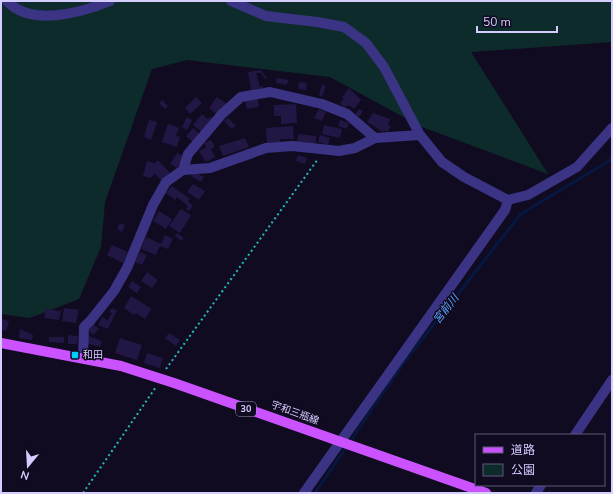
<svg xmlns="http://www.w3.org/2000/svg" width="613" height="494" font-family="'Nunito Sans','Noto Sans JP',sans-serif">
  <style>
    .green { fill: #0e2b2c }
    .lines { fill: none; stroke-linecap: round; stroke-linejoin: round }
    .stream { stroke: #061740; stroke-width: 3 }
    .building { fill: #221644 }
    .path { stroke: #25b9ba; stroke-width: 2; stroke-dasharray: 2 3; stroke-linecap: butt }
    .minor { stroke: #3b3384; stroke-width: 10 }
    .major { stroke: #ca53ff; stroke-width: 10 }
    .poi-dot { fill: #00cdf7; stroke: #110b21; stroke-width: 1.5 }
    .labels { text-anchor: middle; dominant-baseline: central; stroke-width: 3; stroke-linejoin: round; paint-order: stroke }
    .shield { fill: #110b21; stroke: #9a92bc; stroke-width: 1 }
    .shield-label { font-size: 9px; font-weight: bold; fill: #d5ccff }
    .poi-label { font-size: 10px; fill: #d5ccff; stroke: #110b21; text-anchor: start }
    .street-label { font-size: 10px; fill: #d5ccff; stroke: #110b21 }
    .water-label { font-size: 11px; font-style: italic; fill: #5aa7ff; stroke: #110b21 }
  </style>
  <rect width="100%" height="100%" fill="#110b21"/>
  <polygon class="green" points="1,1 612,1 612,42 471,52 548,174 422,127 330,77 187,60 152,69 105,202 101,247 79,299 30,318 1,314"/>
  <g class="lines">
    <polyline class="stream" points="315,493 405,361 521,214 612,159"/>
  </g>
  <g class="building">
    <polygon points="261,70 267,78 265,79 261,73 256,73 260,87 263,86 263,88 251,90 248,72"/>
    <polygon points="277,78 288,80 287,85 276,83"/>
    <polygon points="299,82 307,83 306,90 298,89"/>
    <polygon points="322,84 326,86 322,97 319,95"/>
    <polygon points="349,88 361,100 354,109 349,105 344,107 340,103 344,99 342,97"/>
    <polygon points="196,97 202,103 190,114 185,108"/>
    <polygon points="217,97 227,104 218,115 209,108"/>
    <polygon points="257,97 259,107 247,109 245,99"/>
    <polygon points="162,100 168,106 165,109 159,103"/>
    <polygon points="296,104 297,123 281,124 281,116 274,116 274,105"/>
    <polygon points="319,109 326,112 322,121 314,118"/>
    <polygon points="359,109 363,111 359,117 355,114"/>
    <polygon points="373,113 390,119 388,125 391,127 387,132 384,130 383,132 367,122"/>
    <polygon points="202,114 208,119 210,117 213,119 202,132 193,125"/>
    <polygon points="187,117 192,120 187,130 182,127"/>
    <polygon points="228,118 236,126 232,129 224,121"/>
    <polygon points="149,120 157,122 151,140 144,137"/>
    <polygon points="340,120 349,123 347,129 338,126"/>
    <polygon points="168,124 179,128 176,136 180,137 177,147 162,142"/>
    <polygon points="324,125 342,129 340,138 322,134"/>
    <polygon points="293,126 294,139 280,139 280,142 267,143 266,128"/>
    <polygon points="193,128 201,135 194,143 186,136"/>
    <polygon points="298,134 316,136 316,144 297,142"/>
    <polygon points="320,135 330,138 328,145 318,142"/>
    <polygon points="245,138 249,147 223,156 219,146"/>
    <polygon points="211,140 215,147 211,149 215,157 206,162 199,151 206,147 204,143"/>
    <polygon points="177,153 184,156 177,168 170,164"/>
    <polygon points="298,155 307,158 305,164 296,161"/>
    <polygon points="158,160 170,173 162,181 155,174 150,178 143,176 147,161 155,163"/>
    <polygon points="194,172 204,177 201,182 191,176"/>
    <polygon points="193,184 205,191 199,200 187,192"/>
    <polygon points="172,186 190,199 188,201 193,206 189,211 186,209 188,206 177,197 175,200 166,193"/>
    <polygon points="181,209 191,215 180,233 169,226"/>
    <polygon points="159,211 172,219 166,229 153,221"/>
    <polygon points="120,223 125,225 122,232 117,229"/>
    <polygon points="177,233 184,238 181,241 175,236"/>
    <polygon points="165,235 173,239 168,249 160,246 156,255 141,249 146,237 161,244"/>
    <polygon points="112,245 128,252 123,263 107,255"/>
    <polygon points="140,252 147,255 142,265 135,262"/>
    <polygon points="147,272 158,280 152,288 141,281"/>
    <polygon points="132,281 141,287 137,293 128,287"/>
    <polygon points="131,296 152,309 145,319 136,313 134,315 124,308"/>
    <polygon points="64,308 79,310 76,323 62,321"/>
    <polygon points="112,308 117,310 108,329 98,325 102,317 108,320 112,313 109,312"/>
    <polygon points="46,309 61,311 59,320 44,318"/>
    <polygon points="1,319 9,321 6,331 1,330"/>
    <polygon points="93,324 99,329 93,335 87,329"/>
    <polygon points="20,329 33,335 32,340 19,338"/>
    <polygon points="169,333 180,340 176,346 165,338"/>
    <polygon points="68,335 78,336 77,344 68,344"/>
    <polygon points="88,336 102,341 100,347 86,343"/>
    <polygon points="49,337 64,337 64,343 49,342"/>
    <polygon points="120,338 142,345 137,360 115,353"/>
    <polygon points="147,353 163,358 160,368 144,363"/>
  </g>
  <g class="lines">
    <g class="path">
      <polyline points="166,369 318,159"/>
      <polyline points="83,493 156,387"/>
    </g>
    <g class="minor">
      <path d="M7,1C31,27 81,13 110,1"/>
      <polyline points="231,1 266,16 317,22 344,27 366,43 384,67 420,135 442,162 464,177 508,200 528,195 577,167 612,128"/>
      <polyline points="183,170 210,168 266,148 292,146 339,151 355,148 375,138"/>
      <polyline points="83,358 84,327 91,320 114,291 127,268 153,205 166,182 183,170 188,154 222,114 241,97 270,92 322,104 347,114 375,138 420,135"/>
      <polyline points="575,435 612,380"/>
      <polyline points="304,493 505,210 508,200"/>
      <polyline points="536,493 541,485"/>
    </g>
    <polyline class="major" points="1,343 121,366 174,383 486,493"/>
  </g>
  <rect class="poi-dot" x="71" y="351" width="8" height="8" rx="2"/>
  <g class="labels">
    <rect class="shield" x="236" y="402" width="20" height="14" rx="3"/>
    <g class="shield-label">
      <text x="246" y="409">30</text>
    </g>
    <g class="poi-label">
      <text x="83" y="355">和田</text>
    </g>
    <g class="street-label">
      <text transform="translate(295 413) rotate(20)">宇和三瓶線</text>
    </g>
    <g class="water-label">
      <text transform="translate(446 309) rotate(-52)">宮前川</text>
    </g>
  </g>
  <rect width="613" height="494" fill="none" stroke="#d5ccff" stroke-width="4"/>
  <rect x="475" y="434" width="130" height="52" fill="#110b21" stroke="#5f587a"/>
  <rect x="483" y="447" width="20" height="6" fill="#ca53ff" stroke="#5f587a"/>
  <text x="511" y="454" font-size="12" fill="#d5ccff">道路</text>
  <rect x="483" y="464" width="20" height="12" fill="#0e2b2c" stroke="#5f587a"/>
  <text x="511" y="474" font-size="12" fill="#d5ccff">公園</text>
  <g transform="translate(28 466) rotate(198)" stroke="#110b21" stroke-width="3" paint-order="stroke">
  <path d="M0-3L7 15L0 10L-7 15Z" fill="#d5ccff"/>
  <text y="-6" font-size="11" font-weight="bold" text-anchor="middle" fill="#d5ccff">N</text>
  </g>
  <path d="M477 26v6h80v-6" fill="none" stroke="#d5ccff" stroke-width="2"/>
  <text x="483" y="26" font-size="12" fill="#d5ccff" stroke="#110b21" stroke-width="3" paint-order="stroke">50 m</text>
</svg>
